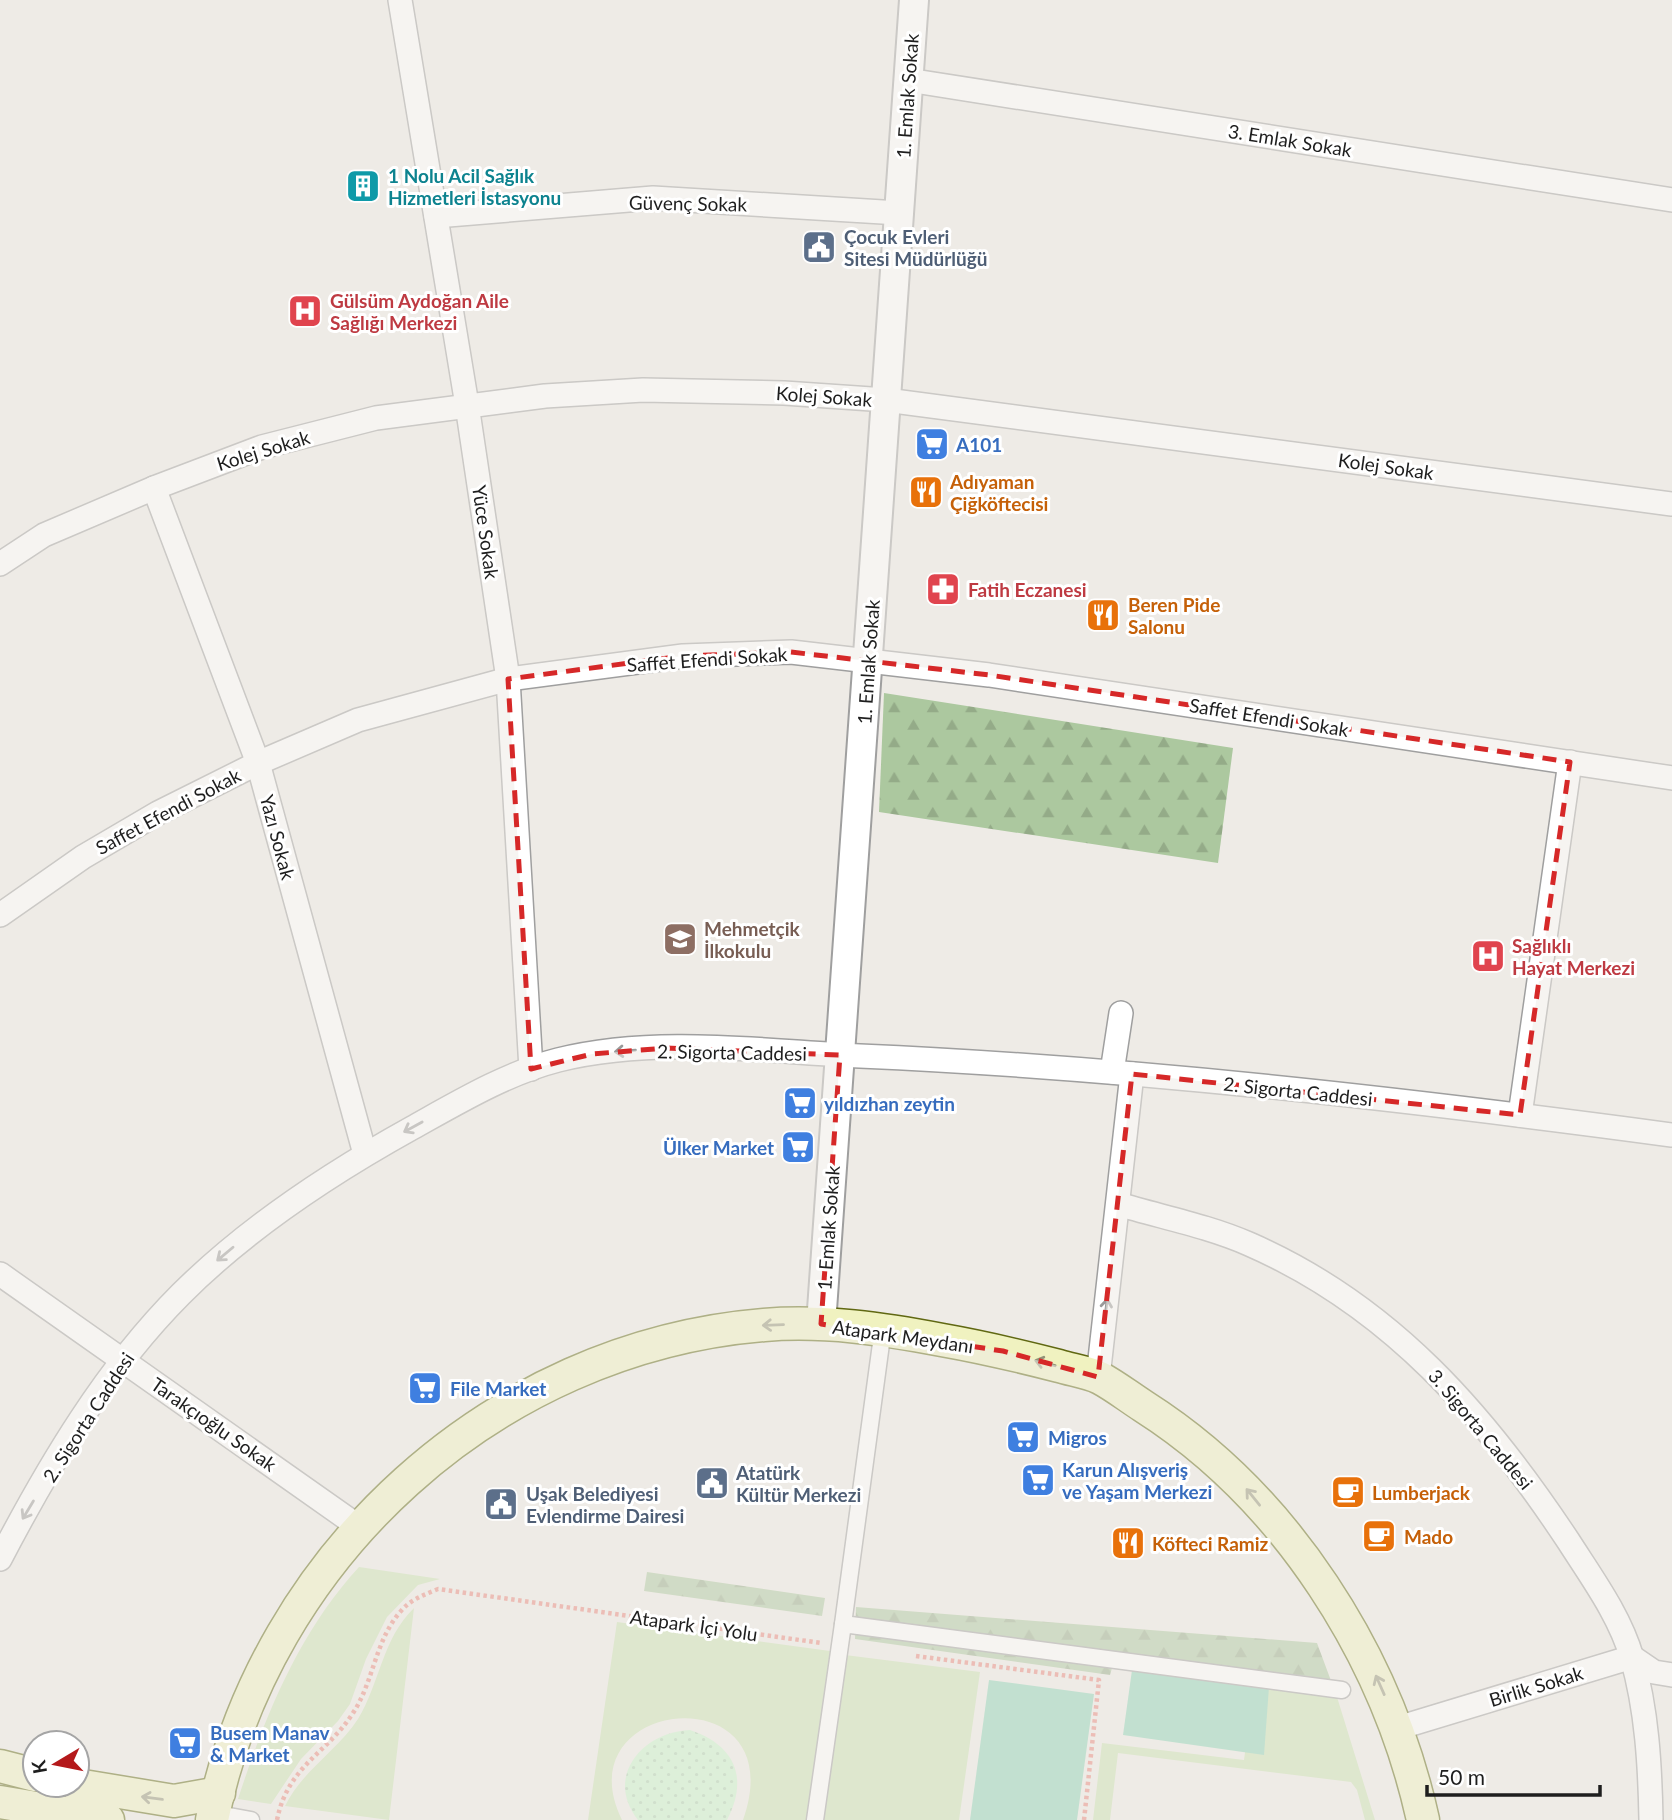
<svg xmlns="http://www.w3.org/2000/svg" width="1672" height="1820" font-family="Lato,sans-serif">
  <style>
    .grass { fill: #cae2b2 }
    .forest { fill: url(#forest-firs) }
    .park { fill: url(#park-dots) }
    .pitch { fill: #8dd3b7 }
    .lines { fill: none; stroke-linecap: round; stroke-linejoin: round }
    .pedestrian-casing { stroke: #9f9f9f; stroke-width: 19 }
    .minor-casing { stroke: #9f9f9f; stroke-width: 26 }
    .tertiary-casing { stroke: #9f9f9f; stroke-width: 32 }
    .secondary-casing { stroke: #606812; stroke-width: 35 }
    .path { stroke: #e8867c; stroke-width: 4.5; stroke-dasharray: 3.5 3.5; stroke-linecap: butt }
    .pedestrian { stroke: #fff; stroke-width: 16 }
    .minor { stroke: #fff; stroke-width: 23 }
    .tertiary { stroke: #fff; stroke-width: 28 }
    .secondary { stroke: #f0f2c0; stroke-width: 32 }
    .oneway { stroke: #9a9a9a }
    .oneway2 { stroke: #929377 }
    .marked { fill: none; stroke: #d62828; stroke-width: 5; stroke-dasharray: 14 9; stroke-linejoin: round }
    .labels { text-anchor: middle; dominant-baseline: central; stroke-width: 6; stroke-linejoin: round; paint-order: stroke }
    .street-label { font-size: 19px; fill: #1e1e1e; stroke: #fff }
    .culture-label { font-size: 19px; font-weight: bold; fill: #0d838f; stroke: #fff; text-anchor: start }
    .service-label { font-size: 19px; font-weight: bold; fill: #4e5e75; stroke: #fff; text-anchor: start }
    .health-label { font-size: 19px; font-weight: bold; fill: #be3a42; stroke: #fff; text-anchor: start }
    .shop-label { font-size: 19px; font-weight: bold; fill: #366cbe; stroke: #fff; text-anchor: start }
    .food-label { font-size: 19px; font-weight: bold; fill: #c56008; stroke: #fff; text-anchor: start }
    .education-label { font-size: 19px; font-weight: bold; fill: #785e54; stroke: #fff; text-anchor: start }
  </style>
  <defs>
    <pattern id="forest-firs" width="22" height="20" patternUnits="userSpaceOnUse" patternTransform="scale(1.75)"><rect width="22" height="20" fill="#acc89f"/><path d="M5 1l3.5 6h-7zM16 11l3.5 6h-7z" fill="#94ab88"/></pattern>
    <pattern id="park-dots" width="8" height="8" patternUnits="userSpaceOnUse" patternTransform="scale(1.75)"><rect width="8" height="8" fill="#c8f3cb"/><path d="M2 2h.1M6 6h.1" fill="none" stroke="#abd0ae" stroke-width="1.8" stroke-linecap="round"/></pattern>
  </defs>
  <rect width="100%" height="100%" fill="#eeebe6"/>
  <g class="grass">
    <path d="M359,1567L440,1579L418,1585L387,1617L366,1659L350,1704L338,1721L301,1759L271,1804L238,1799C265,1716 299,1632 359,1567Z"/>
    <path d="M414,1608L389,1820L285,1806C302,1771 337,1751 358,1719C380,1683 382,1639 414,1608Z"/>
    <path d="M617,1622L830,1651L807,1820H743C795,1673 561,1696 622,1820H588Z"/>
    <polygon points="845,1655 980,1672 959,1820 824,1820"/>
    <polygon points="1254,1685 1337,1697 1375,1820 1365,1820 1357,1790 1351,1782 1118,1753 1110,1820 1093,1820 1102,1743 1244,1760"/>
  </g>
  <g class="forest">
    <polygon points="884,693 1233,748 1218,863 879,812"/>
    <polygon points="647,1572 825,1598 822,1616 644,1591"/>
    <polygon points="856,1607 1317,1643 1337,1697 1112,1668 1110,1675 855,1639"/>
  </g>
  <path class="park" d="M690,1730C735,1745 749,1778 727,1820H638C604,1777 642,1732 690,1730Z"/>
  <g class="pitch">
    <polygon points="1132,1670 1269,1687 1264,1755 1123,1735"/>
    <polygon points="989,1680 1094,1694 1077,1820 970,1820"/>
  </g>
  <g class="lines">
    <g class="pedestrian-casing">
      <g id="pedestrian">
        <polyline points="843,1624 883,1329"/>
        <polyline points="213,1813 251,1820"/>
        <polyline points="815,1820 843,1624 1342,1690"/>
      </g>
    </g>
    <g class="minor-casing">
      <g id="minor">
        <polyline points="400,0 467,405 508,679 531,1069"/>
        <polyline points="908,80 1672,200"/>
        <polyline points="436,216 653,198 899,213"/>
        <polyline points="154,488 258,763 365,1154"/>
        <polyline points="0,564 44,535 154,488 262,447 376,418 545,396 643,390 784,393 886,400 1672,504"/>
        <polyline points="0,915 83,857 158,813 258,763 358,720 508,679 683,656 791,652 989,675 1672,778"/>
        <polyline points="1112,1072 1121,1013"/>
        <polyline points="1520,1115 1570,762"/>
        <path d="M1118,1204C1161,1217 1208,1226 1249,1244C1391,1306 1485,1415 1569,1542C1592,1578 1620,1616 1632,1658C1647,1710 1650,1766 1651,1820"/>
        <polyline points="0,1274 359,1527"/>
        <polyline points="1098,1377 1132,1074"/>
        <path d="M0,1559C49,1465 106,1369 181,1294C248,1227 329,1174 412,1128C457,1103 507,1073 558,1060C655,1036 761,1051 860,1056C1132,1068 1403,1099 1672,1135"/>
        <polyline points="1398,1728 1632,1657 1654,1672 1672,1675"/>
      </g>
    </g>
    <g class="tertiary-casing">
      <polyline id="tertiary" points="821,1324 914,0"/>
    </g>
    <g class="secondary-casing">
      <g id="secondary">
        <polyline points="0,1766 35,1775"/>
        <polyline points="77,1785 174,1801 219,1793"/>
        <polyline points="0,1802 108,1820"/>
        <path d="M212,1820C265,1555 494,1347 764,1325C824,1320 884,1329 942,1340C982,1347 1020,1356 1059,1366C1072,1370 1088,1372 1100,1378C1115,1386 1129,1397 1143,1406C1286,1497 1387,1656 1423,1820"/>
      </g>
    </g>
    <g class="path">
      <polyline points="916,1656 1099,1680 1084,1820"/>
      <path d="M277,1820C288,1765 327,1754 353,1713C374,1681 375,1640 401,1611C411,1599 424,1595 438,1589L821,1643"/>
    </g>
    <use href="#pedestrian" class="pedestrian"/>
    <use href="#minor" class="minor"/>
    <use href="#tertiary" class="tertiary"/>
    <use href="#secondary" class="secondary"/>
  </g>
  <defs><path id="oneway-shaft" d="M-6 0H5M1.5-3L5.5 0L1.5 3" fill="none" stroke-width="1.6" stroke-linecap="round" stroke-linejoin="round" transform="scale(1.75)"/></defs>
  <g class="oneway">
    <use href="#oneway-shaft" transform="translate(625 1051) rotate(175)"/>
    <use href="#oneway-shaft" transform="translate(413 1127) rotate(151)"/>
    <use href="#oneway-shaft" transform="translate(225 1254) rotate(140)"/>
    <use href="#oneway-shaft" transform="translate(1106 1309) rotate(-83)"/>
    <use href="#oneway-shaft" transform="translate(28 1510) rotate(121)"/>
  </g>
  <g class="oneway2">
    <use href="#oneway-shaft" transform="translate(773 1325) rotate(178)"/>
    <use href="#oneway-shaft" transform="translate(1045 1363) rotate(-165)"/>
    <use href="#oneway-shaft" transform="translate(1253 1497) rotate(-129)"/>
    <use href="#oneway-shaft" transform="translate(1380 1685) rotate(-114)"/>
    <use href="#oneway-shaft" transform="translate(152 1798) rotate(-172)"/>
  </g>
  <path d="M0 0H1672V1820H0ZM791,652L989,675L1570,762L1520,1115L1132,1074L1098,1377L1003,1351L821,1324L840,1055L666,1048L592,1054L531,1069L508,679L683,656Z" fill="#eeebe6" fill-opacity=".55" fill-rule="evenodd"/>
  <path class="marked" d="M791,652L989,675L1570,762L1520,1115L1132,1074L1098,1377L1003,1351L821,1324L840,1055L666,1048L592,1054L531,1069L508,679L683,656Z"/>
  <defs>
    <g id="building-square" transform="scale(1.75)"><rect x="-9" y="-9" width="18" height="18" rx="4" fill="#0f9aa8" stroke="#fff"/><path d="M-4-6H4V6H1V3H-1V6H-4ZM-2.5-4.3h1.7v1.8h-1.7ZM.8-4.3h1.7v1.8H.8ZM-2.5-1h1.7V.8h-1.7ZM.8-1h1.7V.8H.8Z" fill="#fff"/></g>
    <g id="civic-square" transform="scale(1.75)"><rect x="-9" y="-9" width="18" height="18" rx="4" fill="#5c6f8a" stroke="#fff"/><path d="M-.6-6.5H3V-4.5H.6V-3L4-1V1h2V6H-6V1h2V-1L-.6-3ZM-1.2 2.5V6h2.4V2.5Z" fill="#fff"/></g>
    <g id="hospital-square" transform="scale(1.75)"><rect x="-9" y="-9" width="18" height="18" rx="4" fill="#e0444e" stroke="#fff"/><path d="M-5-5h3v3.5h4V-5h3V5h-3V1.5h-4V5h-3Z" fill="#fff"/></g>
    <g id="supermarket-square" transform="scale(1.75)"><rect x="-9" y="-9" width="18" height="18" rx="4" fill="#3f7fe0" stroke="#fff"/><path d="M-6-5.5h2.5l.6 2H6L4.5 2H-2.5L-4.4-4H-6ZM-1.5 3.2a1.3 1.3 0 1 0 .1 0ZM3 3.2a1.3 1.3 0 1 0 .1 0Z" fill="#fff"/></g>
    <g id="restaurant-square" transform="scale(1.75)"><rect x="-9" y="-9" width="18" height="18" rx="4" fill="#e8710a" stroke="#fff"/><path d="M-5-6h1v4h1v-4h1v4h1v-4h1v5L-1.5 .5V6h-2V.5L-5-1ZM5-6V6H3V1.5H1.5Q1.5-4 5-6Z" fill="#fff"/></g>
    <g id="pharmacy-square" transform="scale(1.75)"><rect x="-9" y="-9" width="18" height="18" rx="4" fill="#e0444e" stroke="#fff"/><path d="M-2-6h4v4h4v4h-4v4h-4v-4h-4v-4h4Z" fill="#fff"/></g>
    <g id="school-square" transform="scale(1.75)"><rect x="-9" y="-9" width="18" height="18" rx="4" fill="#8d6e63" stroke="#fff"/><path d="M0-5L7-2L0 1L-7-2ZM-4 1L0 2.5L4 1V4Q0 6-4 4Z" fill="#fff"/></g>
    <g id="cafe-square" transform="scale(1.75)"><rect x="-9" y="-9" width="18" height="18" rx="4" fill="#e8710a" stroke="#fff"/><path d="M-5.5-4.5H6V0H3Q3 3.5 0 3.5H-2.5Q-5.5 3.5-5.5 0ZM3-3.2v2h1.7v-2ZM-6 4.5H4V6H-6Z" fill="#fff"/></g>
  </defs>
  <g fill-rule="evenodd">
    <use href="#building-square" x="363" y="186"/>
    <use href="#civic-square" x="819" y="247"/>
    <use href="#hospital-square" x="305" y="311"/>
    <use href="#supermarket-square" x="932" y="444"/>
    <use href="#restaurant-square" x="926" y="492"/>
    <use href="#pharmacy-square" x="943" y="589"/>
    <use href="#restaurant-square" x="1103" y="615"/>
    <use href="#school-square" x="680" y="939"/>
    <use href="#hospital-square" x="1488" y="956"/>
    <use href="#supermarket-square" x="800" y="1103"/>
    <use href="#supermarket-square" x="798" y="1147"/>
    <use href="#supermarket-square" x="425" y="1388"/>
    <use href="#supermarket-square" x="1023" y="1437"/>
    <use href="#supermarket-square" x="1038" y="1480"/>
    <use href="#civic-square" x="712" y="1483"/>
    <use href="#cafe-square" x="1348" y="1492"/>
    <use href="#civic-square" x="501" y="1504"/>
    <use href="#cafe-square" x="1379" y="1536"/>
    <use href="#restaurant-square" x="1128" y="1543"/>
    <use href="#supermarket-square" x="185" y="1743"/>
  </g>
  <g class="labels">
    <g class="street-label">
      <text transform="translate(907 96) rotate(-86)">1. Emlak Sokak</text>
      <text transform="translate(1290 140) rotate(9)">3. Emlak Sokak</text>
      <text transform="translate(688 203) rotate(1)">Güvenç Sokak</text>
      <text transform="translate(824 396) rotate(4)">Kolej Sokak</text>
      <text transform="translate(263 450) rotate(-17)">Kolej Sokak</text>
      <text transform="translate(1386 466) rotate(8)">Kolej Sokak</text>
      <text transform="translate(486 532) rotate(82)">Yüce Sokak</text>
      <text transform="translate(707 659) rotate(-4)">Saffet Efendi Sokak</text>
      <text transform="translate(868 662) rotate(-86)">1. Emlak Sokak</text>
      <text transform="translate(1269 717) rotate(9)">Saffet Efendi Sokak</text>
      <text transform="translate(168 811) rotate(-28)">Saffet Efendi Sokak</text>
      <text transform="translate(278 837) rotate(75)">Yazı Sokak</text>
      <text transform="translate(732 1052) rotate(1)">2. Sigorta Caddesi</text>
      <text transform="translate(1298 1091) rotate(6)">2. Sigorta Caddesi</text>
      <text transform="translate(828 1228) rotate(-86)">1. Emlak Sokak</text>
      <text transform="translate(903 1336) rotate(8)">Atapark Meydanı</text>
      <text transform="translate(88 1417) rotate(-57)">2. Sigorta Caddesi</text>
      <text transform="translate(214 1424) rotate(35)">Tarakçıoğlu Sokak</text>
      <text transform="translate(1481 1429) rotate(50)">3. Sigorta Caddesi</text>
      <text transform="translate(694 1625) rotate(8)">Atapark İçi Yolu</text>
      <text transform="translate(1536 1686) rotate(-17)">Birlik Sokak</text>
    </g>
    <g class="culture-label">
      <text x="388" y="175">1 Nolu Acil Sağlık<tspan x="388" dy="22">Hizmetleri İstasyonu</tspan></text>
    </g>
    <g class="service-label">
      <text x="844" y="236">Çocuk Evleri<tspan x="844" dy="22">Sitesi Müdürlüğü</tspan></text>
      <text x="736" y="1472">Atatürk<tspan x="736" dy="22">Kültür Merkezi</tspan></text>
      <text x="526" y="1493">Uşak Belediyesi<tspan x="526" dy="22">Evlendirme Dairesi</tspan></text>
    </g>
    <g class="health-label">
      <text x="330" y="300">Gülsüm Aydoğan Aile<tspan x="330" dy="22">Sağlığı Merkezi</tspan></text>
      <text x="968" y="589">Fatih Eczanesi</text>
      <text x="1512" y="945">Sağlıklı<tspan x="1512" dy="22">Hayat Merkezi</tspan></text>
    </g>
    <g class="shop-label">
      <text x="956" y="444">A101</text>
      <text x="824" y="1103">yıldızhan zeytin</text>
      <text x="774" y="1147" text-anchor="end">Ülker Market</text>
      <text x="450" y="1388">File Market</text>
      <text x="1048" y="1437">Migros</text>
      <text x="1062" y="1469">Karun Alışveriş<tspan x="1062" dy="22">ve Yaşam Merkezi</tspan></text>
      <text x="210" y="1732">Busem Manav<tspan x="210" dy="22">&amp; Market</tspan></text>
    </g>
    <g class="food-label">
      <text x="950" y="481">Adıyaman<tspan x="950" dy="22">Çiğköftecisi</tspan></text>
      <text x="1128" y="604">Beren Pide<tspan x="1128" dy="22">Salonu</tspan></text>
      <text x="1372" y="1492">Lumberjack</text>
      <text x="1404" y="1536">Mado</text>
      <text x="1152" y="1543">Köfteci Ramiz</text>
    </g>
    <g class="education-label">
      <text x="704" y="928">Mehmetçik<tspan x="704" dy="22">İlkokulu</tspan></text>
    </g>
  </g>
  <g transform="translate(56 1764) rotate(260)"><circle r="33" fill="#ffffff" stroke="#a5a5a5" stroke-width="2"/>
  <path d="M0-5L12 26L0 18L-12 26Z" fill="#b4191b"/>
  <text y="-10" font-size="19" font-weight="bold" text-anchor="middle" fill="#1e1e1e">K</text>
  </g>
  <path d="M1427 1785v10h173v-10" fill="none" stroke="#1e1e1e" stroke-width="3.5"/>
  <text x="1438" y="1785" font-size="21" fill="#1e1e1e" stroke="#ffffff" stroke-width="5" paint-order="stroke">50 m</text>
</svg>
